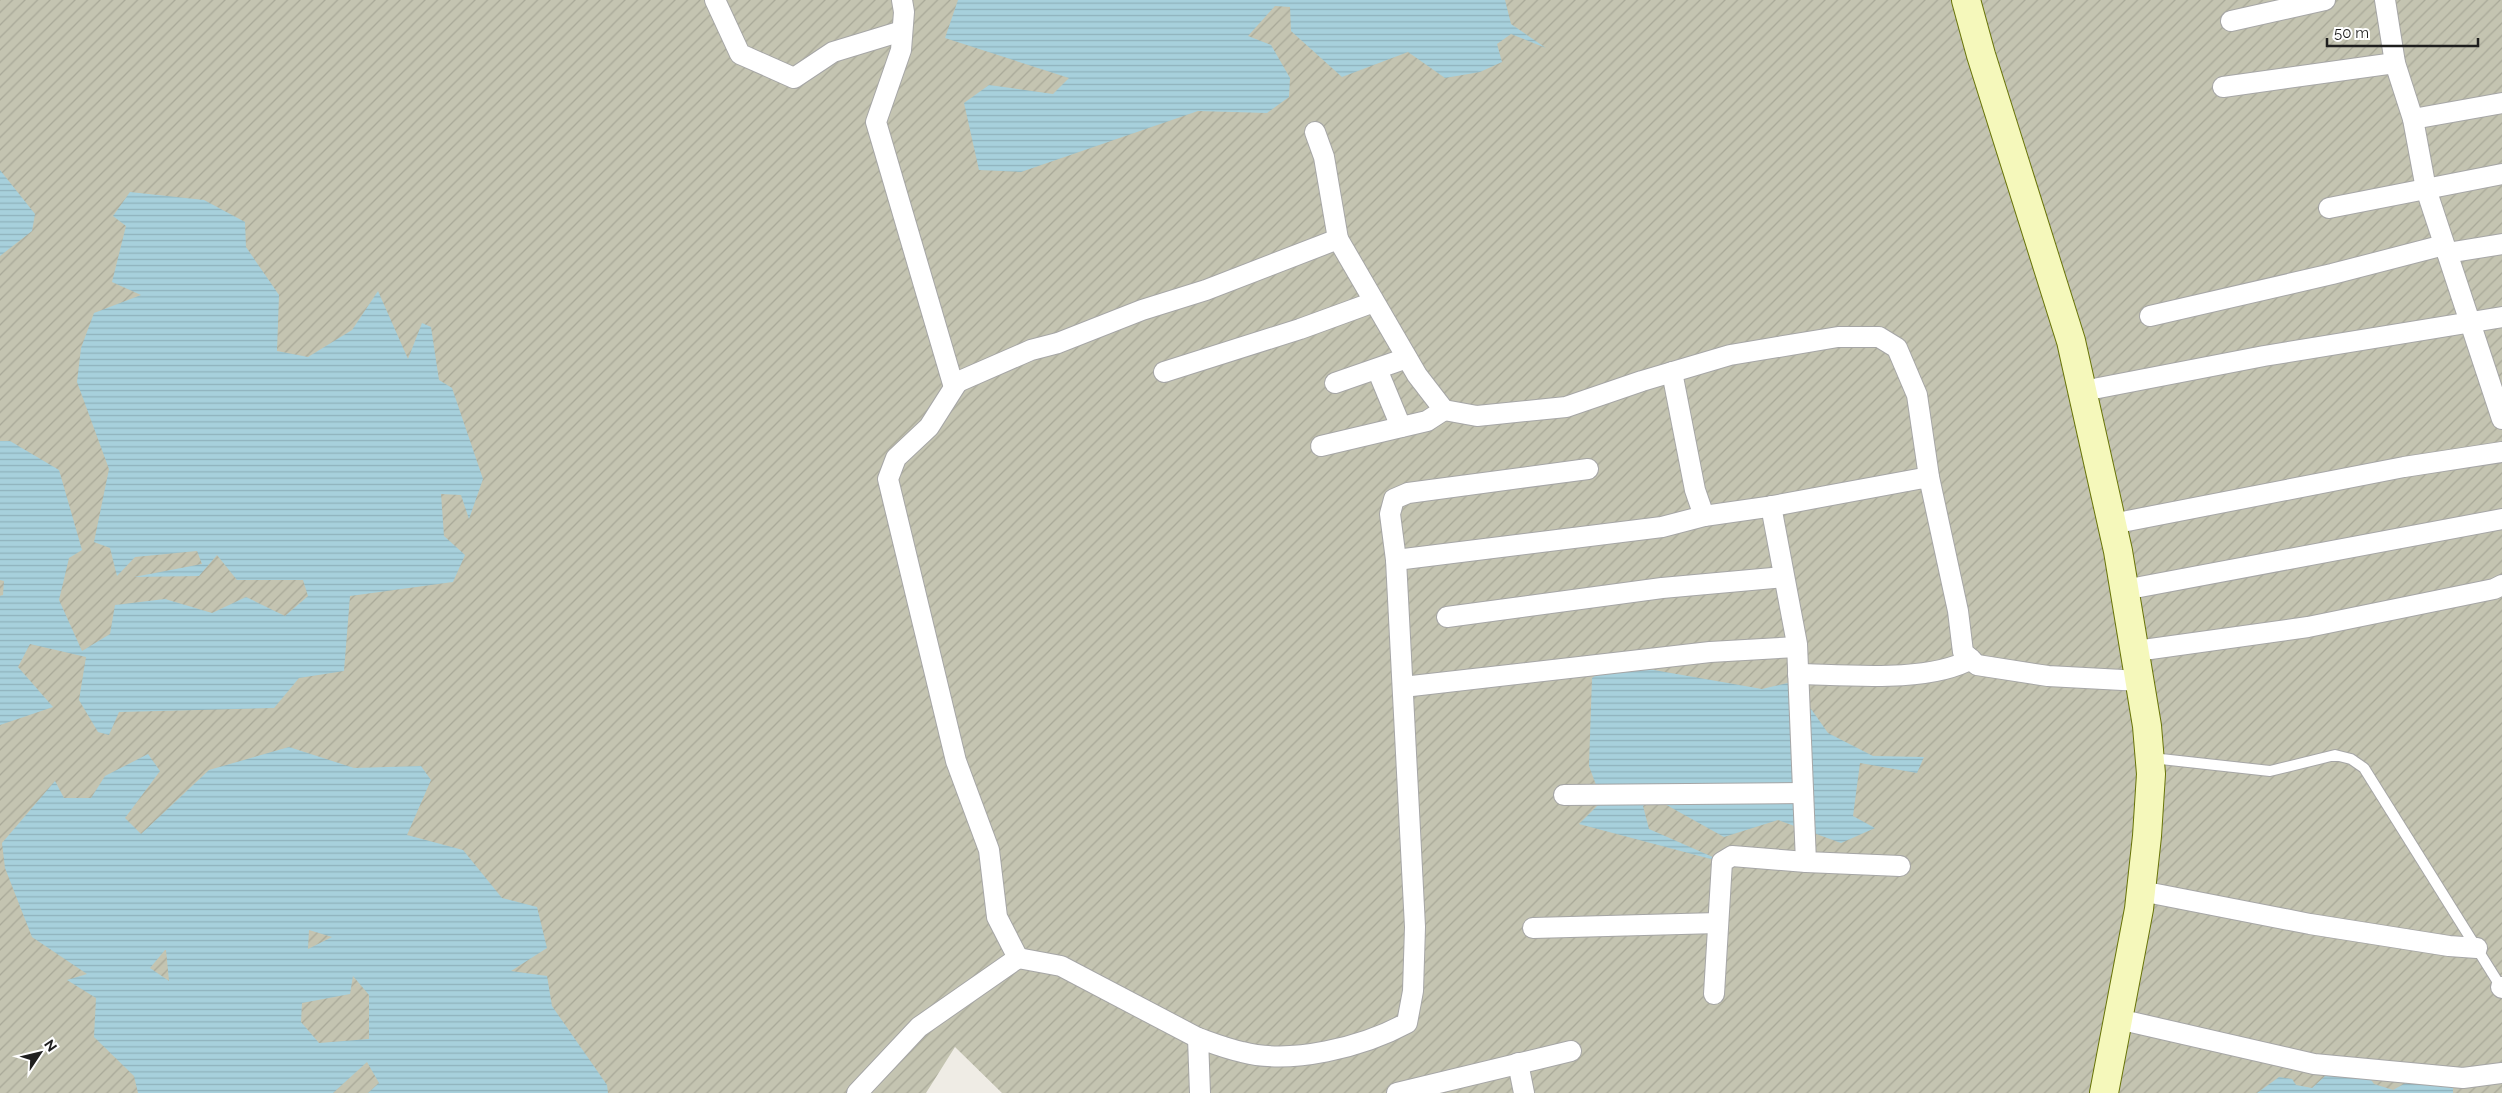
<svg xmlns="http://www.w3.org/2000/svg" width="2502" height="1093" font-family="Raleway,sans-serif">
  <style>
    .construction { fill: url(#construction-furrows) }
    .water { fill: url(#water-rules); fill-rule: evenodd }
    .lines { fill: none; stroke-linecap: round; stroke-linejoin: round }
    .lane-casing { stroke: #a6a6a6; stroke-width: 12 }
    .street-casing { stroke: #a6a6a6; stroke-width: 22 }
    .secondary-casing { stroke: #687408; stroke-width: 30 }
    .lane { stroke: #fff; stroke-width: 10 }
    .street { stroke: #fff; stroke-width: 20 }
    .secondary { stroke: #f5f8bb; stroke-width: 28 }
  </style>
  <defs>
    <pattern id="construction-furrows" width="10" height="10" patternUnits="userSpaceOnUse" patternTransform="scale(1.25)"><rect width="10" height="10" fill="#c4c4b1"/><path d="M-1 1l2-2M0 10L10 0M9 11l2-2" fill="none" stroke="#a8a898"/></pattern>
    <pattern id="water-rules" width="6" height="5" patternUnits="userSpaceOnUse" patternTransform="scale(1.25)"><rect width="6" height="5" fill="#a7d0dc"/><path d="M0 2.5h6" fill="none" stroke="#8fb2bc"/></pattern>
  </defs>
  <rect width="100%" height="100%" fill="#efece5"/>
  <polygon class="construction" points="0,0 2502,0 2502,1093 1002,1093 955,1047 926,1093 0,1093"/>
  <g class="water">
    <polygon points="958,0 1505,0 1511,24 1546,48 1511,34 1497,44 1502,62 1480,72 1445,78 1408,52 1342,77 1291,31 1290,7 1275,6 1248,36 1271,45 1290,78 1289,97 1267,113 1198,111 1021,172 979,170 964,103 989,85 1053,94 1069,78 945,38"/>
    <polygon points="0,170 35,214 32,231 0,256"/>
    <polygon points="130,192 204,200 245,222 246,247 279,295 277,351 308,357 352,330 378,291 408,359 422,323 431,327 439,380 452,388 483,479 469,519 461,495 441,494 444,536 465,555 453,582 350,596 344,671 299,678 274,708 119,712 109,735 98,732 79,700 86,657 30,644 18,667 53,707 0,725 0,596 3,595 4,581 0,580 0,441 10,441 59,470 82,550 69,558 59,600 82,651 110,634 115,605 165,599 212,613 246,597 285,616 308,596 303,580 237,580 217,555 199,576 134,577 202,564 197,551 135,557 117,576 110,548 94,542 109,469 77,382 81,348 94,313 141,295 112,282 126,226 113,216"/>
    <polygon points="1614,663 1762,689 1792,682 1828,733 1873,756 1924,757 1917,773 1860,763 1853,816 1875,828 1841,843 1778,820 1724,837 1654,798 1643,806 1649,829 1715,858 1778,867 1741,867 1579,824 1602,801 1589,766 1592,678"/>
    <path d="M289,747L354,768L421,766L431,780L407,835L463,850L502,898L537,907L547,948L511,971L547,976L552,1006L607,1085L608,1093H368L379,1083L367,1062L333,1093H138L134,1076L94,1037L96,998L67,980L87,974L32,937L5,868L2,843L55,781L64,798H91L105,776L148,754L160,771L125,818L141,834L209,770ZM309,930L332,937L308,949ZM165,950H166L169,981L150,968ZM353,976L369,995V1039L319,1043L301,1022L302,1003L350,994Z"/>
    <polygon points="2335,1067 2362,1067 2374,1084 2393,1090 2420,1075 2453,1084 2453,1093 2257,1093 2279,1077 2292,1079 2296,1085 2312,1088"/>
  </g>
  <g class="lines">
    <g class="lane-casing">
      <polyline id="lane" points="2152,758 2270,771 2335,755 2351,759 2364,768 2501,987"/>
    </g>
    <g class="street-casing">
      <g id="street">
        <polyline points="715,0 740,54 794,78 833,52 902,31"/>
        <polyline points="902,0 904,12 901,50 876,122 953,384 1031,350 1058,343 1142,310 1206,290 1338,239 1417,375 1444,410 1477,416 1566,407 1642,381 1730,355 1838,337 1879,337 1897,348 1917,395 1929,477"/>
        <polyline points="2385,0 2395,63 2413,119 2426,189 2502,419"/>
        <polyline points="2231,21 2325,0"/>
        <polyline points="2223,87 2395,63"/>
        <polyline points="2413,119 2502,103"/>
        <polyline points="1315,132 1324,157 1338,239"/>
        <polyline points="2329,208 2502,174"/>
        <polyline points="2447,253 2502,244"/>
        <polyline points="2150,316 2332,274 2444,245"/>
        <polyline points="1377,369 1401,427"/>
        <polyline points="1164,372 1300,329 1374,302"/>
        <polyline points="1672,372 1695,490 1704,516"/>
        <polyline points="957,383 929,427 896,458 888,479 956,761 989,850 997,917 1018,958"/>
        <polyline points="1335,383 1407,358"/>
        <polyline points="2083,391 2264,356 2502,317"/>
        <polyline points="1321,446 1427,421 1444,410"/>
        <polyline points="1771,506 1797,644 1806,862 1900,866"/>
        <polyline points="2112,524 2404,467 2502,452"/>
        <polyline points="1396,560 1662,527 1704,516 1767,507 1929,477 1958,611 1963,652 1977,665 2048,676 2141,681"/>
        <polyline points="2124,590 2502,519"/>
        <polyline points="1447,617 1662,588 1784,577"/>
        <polyline points="2136,651 2308,627 2494,589 2502,585"/>
        <path d="M1798,674C1847,675 1929,683 1971,659"/>
        <polyline points="1403,687 1710,652 1797,647"/>
        <polyline points="1564,795 1803,793"/>
        <polyline points="2141,891 2310,924 2449,946 2477,948"/>
        <polyline points="1533,928 1718,923"/>
        <polyline points="2501,987 2502,988"/>
        <polyline points="1714,994 1722,862 1732,856 1806,862"/>
        <polyline points="2118,1019 2314,1064 2463,1078 2502,1073"/>
        <polyline points="1518,1063 1524,1093"/>
        <polyline points="857,1093 919,1027 1018,958 1061,966 1198,1038"/>
        <path d="M1200,1093L1198,1038C1212,1043 1227,1049 1242,1052C1291,1065 1363,1047 1407,1023L1413,991L1415,927L1396,560L1390,514L1394,499L1408,493L1588,469"/>
        <polyline points="1397,1093 1571,1051"/>
      </g>
    </g>
    <g class="secondary-casing">
      <polyline id="secondary" points="1966,0 1981,55 2071,341 2118,551 2147,726 2151,774 2147,836 2139,909 2104,1093"/>
    </g>
    <use href="#lane" class="lane"/>
    <use href="#street" class="street"/>
    <use href="#secondary" class="secondary"/>
  </g>
  <g transform="translate(40 1053) rotate(55)" stroke="#ffffff" stroke-width="4" paint-order="stroke">
  <path d="M0-4L9 19L0 12L-9 19Z" fill="#1f1f1f"/>
  <text y="-8" font-size="14" font-weight="bold" text-anchor="middle" fill="#1f1f1f">N</text>
  </g>
  <path d="M2327 38v8h151v-8" fill="none" stroke="#1f1f1f" stroke-width="2.5"/>
  <text x="2334" y="38" font-size="15" fill="#1f1f1f" stroke="#ffffff" stroke-width="4" paint-order="stroke">50 m</text>
</svg>
